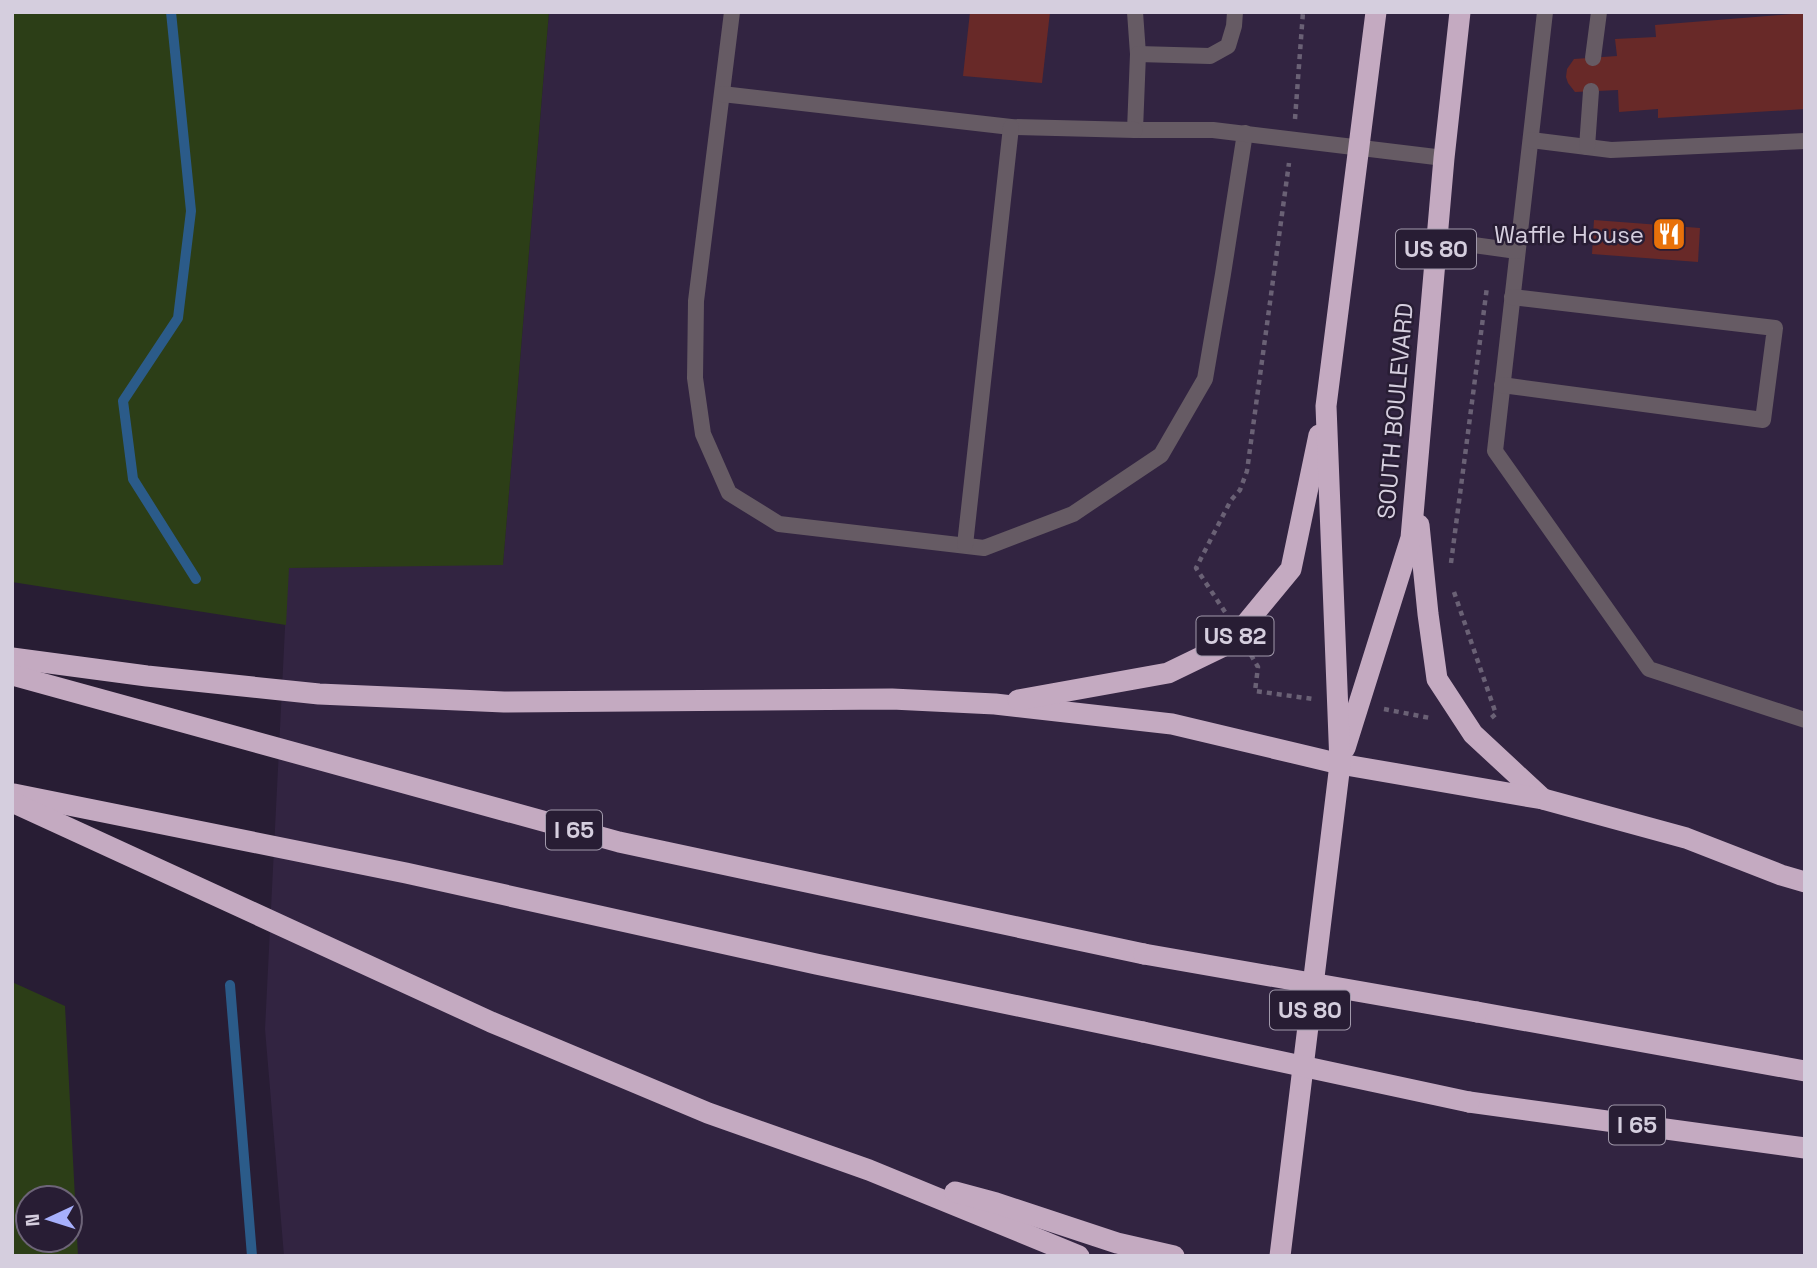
<svg xmlns="http://www.w3.org/2000/svg" width="1817" height="1268" font-family="'Space Grotesk',sans-serif">
  <style>
    .built { fill: #322441 }
    .green { fill: #2c3e17; fill-rule: evenodd }
    .lines { fill: none; stroke-linecap: round; stroke-linejoin: round }
    .stream { stroke: #2b5b89; stroke-width: 10 }
    .building { fill: #682928 }
    .path { stroke: #6a6175; stroke-width: 4.5; stroke-dasharray: 5 5; stroke-linecap: butt }
    .lane { stroke: #665b64; stroke-width: 16 }
    .highway { stroke: #c4aac1; stroke-width: 21 }
    .highway-bridge { stroke: #c4aac1; stroke-width: 21 }
    .labels { text-anchor: middle; dominant-baseline: central; stroke-width: 5; stroke-linejoin: round; paint-order: stroke }
    .shield { fill: #281d34; stroke: #a199ab; stroke-width: 2 }
    .shield-label { font-size: 23px; font-weight: bold; fill: #d5cede }
    .poi-label { font-size: 24px; fill: #d5cede; stroke: #281d34; text-anchor: end }
    .street-label { font-size: 24px; fill: #d5cede; stroke: #281d34 }
  </style>
  <rect width="100%" height="100%" fill="#281d34"/>
  <polygon class="built" points="549,12 1805,12 1805,1256 284,1256 265,1029 288,568 503,564"/>
  <g class="green">
    <polygon points="12,12 549,12 503,565 289,568 286,625 12,582"/>
    <path d="M12,982L65,1006L78,1256H12ZM28,1198H70V1240H28Z"/>
  </g>
  <g class="lines">
    <g class="stream">
      <polyline points="171,12 191,211 178,318 123,401 133,479 196,579"/>
      <polyline points="230,985 252,1256"/>
    </g>
  </g>
  <g class="building">
    <polygon points="970,12 1050,12 1042,83 963,76"/>
    <polygon points="1805,13 1805,109 1658,118 1658,109 1619,112 1618,90 1575,92 1568,83 1566,77 1567,69 1574,59 1617,56 1615,39 1656,37 1655,25"/>
    <polygon points="1594,220 1700,228 1698,262 1592,254"/>
  </g>
  <g class="lines">
    <g class="path">
      <polyline points="1295,119 1303,12"/>
      <polyline points="1451,563 1487,287"/>
      <polyline points="1454,592 1496,714 1491,718"/>
      <polyline points="1225,612 1196,568 1231,500 1240,490 1247,471 1289,163"/>
      <polyline points="1251,655 1258,667 1255,691 1313,699"/>
      <polyline points="1384,709 1430,718"/>
    </g>
    <g class="lane">
      <polyline points="732,12 696,301 695,378 703,434 729,493 779,524 984,548 1073,514 1161,455 1205,379 1223,274 1245,133"/>
      <polyline points="1135,12 1138,54"/>
      <polyline points="1235,12 1234,26 1228,46 1210,56 1138,54 1135,130 1213,130 1444,158"/>
      <polyline points="1545,12 1495,451 1649,669 1805,720"/>
      <polyline points="1593,58 1599,12"/>
      <polyline points="722,94 1011,127 1135,130"/>
      <polyline points="1531,140 1611,150 1805,141"/>
      <polyline points="1587,147 1591,91"/>
      <polyline points="1437,240 1517,251"/>
      <polyline points="1502,385 1763,420 1775,328 1512,297"/>
      <polyline points="965,545 1011,127"/>
    </g>
    <g class="highway">
      <polyline points="1419,525 1428,614 1437,679 1473,734 1543,799"/>
      <polyline points="12,658 147,676 319,694 504,702 892,699 995,704 1172,724 1340,764 1543,799 1686,838 1781,875 1805,882"/>
      <polyline points="12,675 619,842 1144,954"/>
      <polyline points="1018,700 1168,673 1230,643 1291,569 1319,435"/>
      <polyline points="1345,748 1411,538 1444,158 1460,12"/>
      <polyline points="14,794 406,873 816,964 1143,1032"/>
      <polyline points="12,802 491,1022 708,1113 869,1170 1079,1256"/>
      <polyline points="1477,1012 1805,1071"/>
      <polyline points="1469,1102 1805,1148"/>
      <polyline points="955,1192 996,1203 1117,1243 1174,1256"/>
      <polyline points="1280,1256 1340,764 1326,406 1376,12"/>
    </g>
    <g class="highway-bridge">
      <polyline points="1144,954 1477,1012"/>
      <polyline points="1143,1032 1469,1102"/>
    </g>
  </g>
  <defs>
    <g id="restaurant-square" transform="scale(1.75)"><rect x="-9" y="-9" width="18" height="18" rx="4" fill="#e8710a" stroke="#281d34"/><path d="M-5-6h1v4h1v-4h1v4h1v-4h1v5L-1.5 .5V6h-2V.5L-5-1ZM5-6V6H3V1.5H1.5Q1.5-4 5-6Z" fill="#fff"/></g>
  </defs>
  <g fill-rule="evenodd">
    <use href="#restaurant-square" x="1669" y="234"/>
  </g>
  <g class="labels">
    <g class="shield">
      <rect x="1396" y="229.5" width="80" height="39" rx="5"/>
      <rect x="1196.5" y="616.5" width="77" height="39" rx="5"/>
      <rect x="546" y="810.5" width="56" height="39" rx="5"/>
      <rect x="1270" y="990.5" width="80" height="39" rx="5"/>
      <rect x="1609" y="1105.5" width="56" height="39" rx="5"/>
    </g>
    <g class="shield-label">
      <text x="1436" y="249">US 80</text>
      <text x="1235" y="636">US 82</text>
      <text x="574" y="830">I 65</text>
      <text x="1310" y="1010">US 80</text>
      <text x="1637" y="1125">I 65</text>
    </g>
    <g class="poi-label">
      <text x="1644" y="234">Waffle House</text>
    </g>
    <g class="street-label">
      <text transform="translate(1395 411) rotate(-85)">SOUTH BOULEVARD</text>
    </g>
  </g>
  <rect width="1817" height="1268" fill="none" stroke="#d5cede" stroke-width="28"/>
  <g transform="translate(49 1219) rotate(266)"><circle r="33" fill="#281d34" stroke="#6d6478" stroke-width="2"/>
  <path d="M0-5L12 26L0 18L-12 26Z" fill="#a7b0fc"/>
  <text y="-10" font-size="19" font-weight="bold" text-anchor="middle" fill="#d5cede">N</text>
  </g>
</svg>
